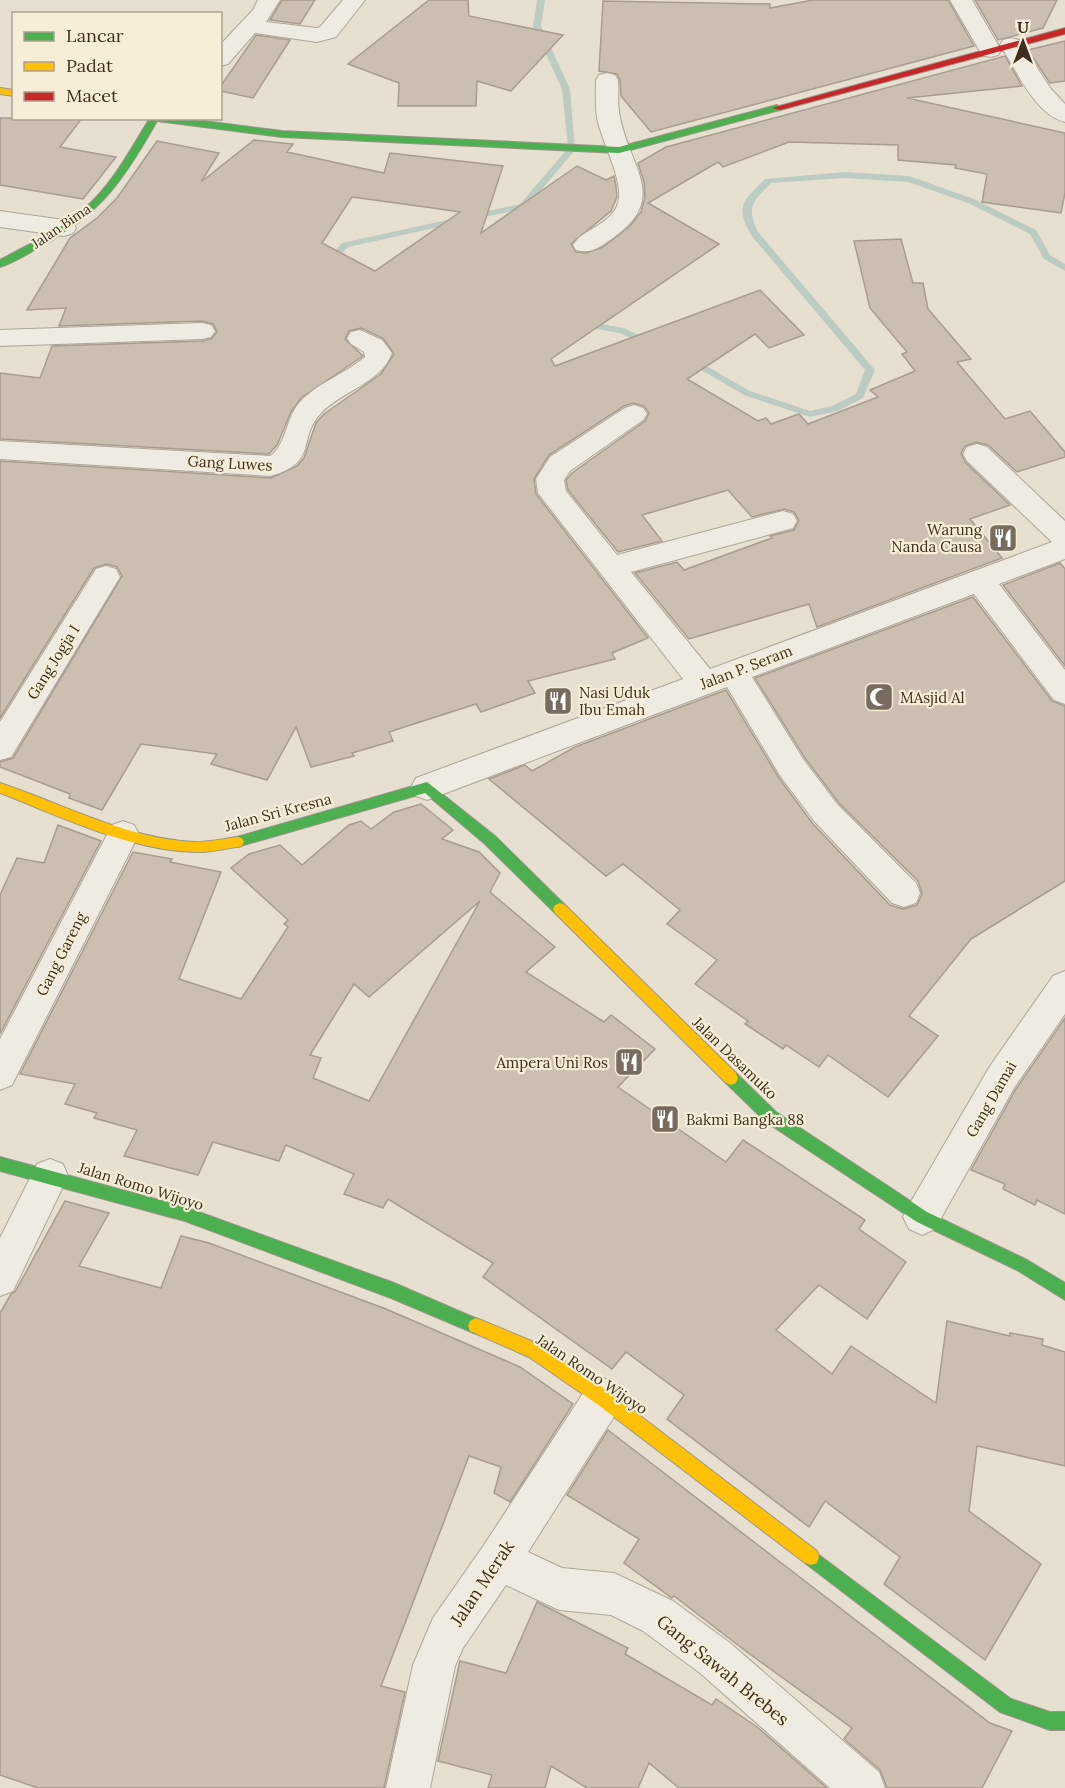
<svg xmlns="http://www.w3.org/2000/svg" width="1065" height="1788" font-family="Lora,serif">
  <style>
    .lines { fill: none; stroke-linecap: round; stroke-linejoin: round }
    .stream { fill: #bcccc2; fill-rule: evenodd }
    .building { fill: #cbbfb2; stroke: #a89c90; stroke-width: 1.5; fill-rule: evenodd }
    .street-casing { stroke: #ada599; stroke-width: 2 }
    .fast-casing { stroke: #9c958a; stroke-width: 2 }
    .slow-casing { stroke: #9c958a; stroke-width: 2 }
    .jam-casing { stroke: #9c958a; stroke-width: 2 }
    .street { fill: #efebe3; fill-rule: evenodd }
    .fast { fill: #4caf50; fill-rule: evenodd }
    .slow { fill: #ffc107; fill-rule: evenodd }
    .jam { fill: #c62828; fill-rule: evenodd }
    .labels { text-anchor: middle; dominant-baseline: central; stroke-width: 4.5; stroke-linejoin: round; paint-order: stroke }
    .far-street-label { font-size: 14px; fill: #3d2e20; stroke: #f7eed8 }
    .street-label { font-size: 15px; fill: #3d2e20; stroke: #f7eed8 }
    .poi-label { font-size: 15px; fill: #3d2e20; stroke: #f7eed8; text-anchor: start }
    .near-street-label { font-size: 18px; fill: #3d2e20; stroke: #f7eed8 }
  </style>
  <rect width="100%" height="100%" fill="#e7e0d1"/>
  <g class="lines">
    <g class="stream">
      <polygon points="537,0 545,0 541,26 570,89 575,150 526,208 348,247 332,265 326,265 326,261 342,243 520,204 568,148 562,89 533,26"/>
      <path d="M845,172L909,176L974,199L1036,230L1050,255L1065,264V271L1044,259L1030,234L968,203L908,182L845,178L771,183C752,203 746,206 758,232L875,370L863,398L838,411L810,417L744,395L686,361L688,359H694L750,391L810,411L832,406L856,394L865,370L751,235C734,204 744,201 765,179Z"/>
      <polygon points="584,321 624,328 653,342 648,345 619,333 581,326 581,322"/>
    </g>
  </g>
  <g class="building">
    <polygon points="282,0 315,0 300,24 270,20"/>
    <polygon points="429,0 468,0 469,16 563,35 511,91 477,81 476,106 398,106 399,83 348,64"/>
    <polygon points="813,0 948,0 974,46 651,132 621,96 620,80 617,74 599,71 603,1 770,4 770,8"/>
    <polygon points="975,0 1057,0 1043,28 998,40"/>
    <polygon points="256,35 290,40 253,98 220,91 220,87"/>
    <polygon points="1065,41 1065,81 1050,83 1028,50"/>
    <path d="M1005,56L1022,86L907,98L1065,133V193L1061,213L982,202L987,174L955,168L956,165L898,160V145L789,142L723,167L718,162L648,203L719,244L551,359L555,366L760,290L804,335L769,348L755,334L687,379L758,421L766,418L771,424L799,414L808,424L878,397L870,390L915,371L902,354L907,352L870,308L854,241L901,239L913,283H923L928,309L971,359L957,362L1005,419L1030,411L1065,452V457L1017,472L988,445L976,442L965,446L961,453L965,462L1010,505L970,519L1002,558L817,627L809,604L689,639L635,573L677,562L684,570L772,538L770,536L794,530L799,520L794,512L784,509L752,517L728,490L642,515L662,541L618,552L568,490L566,480L572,473L645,421L649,413L644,406L633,403L624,406L549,455L534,479L536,494L648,638L612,653L615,659L528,681L535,693L481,712L476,704L389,732L393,741L352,753L354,756L311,767L296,727L267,780L211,764L217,754L141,744L102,810L69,798L70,794L0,767V762L13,758L122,576L117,567L107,564L94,568L0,718V461L271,478L297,466L304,458L316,423L324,414L381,374L394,354L383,338L361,328L349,331L345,339L363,356L301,398L291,412L277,445L269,454L0,439V373L40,378L52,346L202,341L211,339L217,332L213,324L202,321L59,326L66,308L27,310L70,238L97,218L117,198L157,141L219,153L201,182L254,140L293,144L287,152L384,173L390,153L503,166L481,233L577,166L606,180L614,176L616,186L617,197L611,211L571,244L576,252L586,253L603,247L630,226L641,212L645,198L644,182L638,163L666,147ZM352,197L433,208L460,212L375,271L322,243Z"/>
    <polygon points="0,118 82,118 60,147 116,157 83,199 0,185"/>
    <polygon points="1060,563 1065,569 1065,666 1003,585"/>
    <polygon points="973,597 1052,701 1065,706 1065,881 971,939 909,1016 938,1036 888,1097 828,1055 819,1067 786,1045 783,1049 745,1024 748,1021 695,984 717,960 667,924 680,910 623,864 606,876 489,779 525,765 532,771 575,747 726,690 779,778 813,824 890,905 903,909 917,905 922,894 918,881 839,803 805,758 755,678"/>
    <path d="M421,804L453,830L442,839L479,852L500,873L490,892L555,947L526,972L604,1022L611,1015L655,1049L618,1087L726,1162L743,1140L865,1220L859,1229L906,1262L867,1319L819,1285L776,1330L832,1374L851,1346L936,1403L947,1321L1010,1336V1333L1043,1339L1042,1345L1065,1352V1466L977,1446L969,1511L1041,1564L985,1660L884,1584L900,1557L825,1501L809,1527L667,1419L684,1395L626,1352L612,1369L483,1277L493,1263L388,1199L383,1208L344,1194L354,1174L286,1145L279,1161L213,1142L198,1175L124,1156L137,1130L94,1118L97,1113L65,1104L75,1084L20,1074L133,852L172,859L170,862L221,872L179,979L241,999L288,927L284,924L288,920L231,868L249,854L280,845L302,865L349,825L361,821L371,829L394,812ZM480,901L369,1101L313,1078L321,1058L310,1055L354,984L369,997Z"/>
    <polygon points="58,825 101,841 0,1034 0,895 17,858 44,863"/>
    <polygon points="1065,1018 1065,1214 1037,1200 1035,1205 1003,1189 1005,1184 971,1170 1016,1089"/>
    <polygon points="65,1201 109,1213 79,1266 161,1288 181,1236 209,1243 386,1309 520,1367 573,1404 510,1502 494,1493 501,1467 469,1456 381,1686 405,1692 384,1788 38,1788 0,1775 0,1313 11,1294 15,1292"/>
    <polygon points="608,1430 990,1723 1012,1731 982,1788 887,1788 880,1770 844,1739 852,1728 747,1652 674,1596 672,1598 624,1563 639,1539 567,1495"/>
    <polygon points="537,1602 628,1648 625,1654 712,1705 716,1699 757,1727 827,1788 679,1788 649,1763 638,1788 587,1788 551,1766 545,1788 488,1788 492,1775 438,1761 460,1661 506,1673"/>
  </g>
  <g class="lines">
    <g class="street-casing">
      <g id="street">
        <polygon points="258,0 280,0 266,22 317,28 320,27 343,0 365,0 336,37 317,42 255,33 228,64 220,66 220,45 253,10"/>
        <polygon points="950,0 972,0 1001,50 998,55 990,57 982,55"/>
        <path d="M1011,38L1019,40L1051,89L1065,104V122C1034,114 1017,70 1000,45L1003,40Z"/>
        <path d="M607,73L615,75L618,80C619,92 617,106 620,117C630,170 671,199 610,240C598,248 591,254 576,250L573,245C583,229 609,225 617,206C627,184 600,140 597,117C595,105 596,92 596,80L599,75Z"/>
        <polygon points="0,211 64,220 73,223 76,228 73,233 64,236 0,227"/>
        <polygon points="202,323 211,325 215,331 211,337 202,339 0,346 0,330"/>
        <path d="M360,330L382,340L392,353C381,383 344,390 322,412C296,438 320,463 270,476L0,459V441L270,456C285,446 286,422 296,407C313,384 344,375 365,357L364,352L351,344L347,338L351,332Z"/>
        <polygon points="634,405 643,408 647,414 643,420 570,471 564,480 566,491 617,555 783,511 793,514 797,521 793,528 631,572 710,669 1052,542 967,461 963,454 967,447 977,444 987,447 1065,521 1065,559 999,584 1065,670 1065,704 1054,700 974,594 752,677 803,759 837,804 916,883 920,893 916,903 904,907 892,903 815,822 781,777 727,687 438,796 427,800 416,796 411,787 416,778 683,679 538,493 536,479 550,457 625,408"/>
        <polygon points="106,566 116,569 120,577 11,757 0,760 0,722 96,569"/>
        <polygon points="123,821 134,825 139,834 12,1085 0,1090 0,1039 112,825"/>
        <polygon points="1065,971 1065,1014 1014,1088 935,1229 922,1235 909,1229 903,1217 909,1205 990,1066 1053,976"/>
        <polygon points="50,1159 63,1164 68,1176 13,1291 0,1296 0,1238 37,1164"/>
        <polygon points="603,1378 617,1384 623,1398 617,1412 528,1552 562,1568 614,1573 673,1601 730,1643 879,1772 885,1788 830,1788 700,1673 643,1631 611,1615 559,1610 506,1585 463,1648 455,1666 430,1788 386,1788 413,1665 433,1618 484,1545 589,1384"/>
      </g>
    </g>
    <g class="fast-casing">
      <g id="fast">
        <path d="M777,105L782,108L780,110L619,153L282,137L157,121C123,181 100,215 38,248C26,255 13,263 0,267V260C29,244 59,231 84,209C113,184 130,150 150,118H181L282,131L619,147Z"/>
        <polygon points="427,782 495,836 565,905 567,909 565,913 555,913 485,844 425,793 237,847 232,846 230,842 232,838 237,837"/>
        <polygon points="731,1071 736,1073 776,1112 927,1212 1027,1260 1065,1283 1065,1300 1017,1270 917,1222 766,1122 726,1083 724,1078 726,1073"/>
        <polygon points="0,1157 185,1207 394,1283 482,1321 484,1326 482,1331 476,1334 391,1298 185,1221 0,1171"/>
        <polygon points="811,1549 1011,1699 1050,1712 1065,1712 1065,1730 1050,1730 1000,1712 805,1563 803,1557 805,1551"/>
      </g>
    </g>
    <g class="slow-casing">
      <g id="slow">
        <polygon points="0,88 14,90 14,96 0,94"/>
        <path d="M0,783C64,804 126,839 195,842C209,842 223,839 237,837L242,838L244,842L242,846L237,847C223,849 209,853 195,852C128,850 62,817 0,793Z"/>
        <polygon points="560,903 565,905 736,1073 738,1078 736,1083 731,1085 726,1083 555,913 553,909 555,905"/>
        <polygon points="476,1318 541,1345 609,1392 817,1551 819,1557 817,1563 811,1565 805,1563 597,1404 529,1357 470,1331 468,1326 470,1321"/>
      </g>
    </g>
    <g class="jam-casing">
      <polygon id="jam" points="1065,28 1065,34 780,110 772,108"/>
    </g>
    <use href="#street" class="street"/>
    <use href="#fast" class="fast"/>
    <use href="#slow" class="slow"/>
    <use href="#jam" class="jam"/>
  </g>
  <defs>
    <g id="restaurant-square" transform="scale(1.5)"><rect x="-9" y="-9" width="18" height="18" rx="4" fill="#786c5e" stroke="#f7eed8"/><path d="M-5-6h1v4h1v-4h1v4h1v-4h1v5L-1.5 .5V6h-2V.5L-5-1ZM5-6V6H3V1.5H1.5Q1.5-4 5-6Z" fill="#fff"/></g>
    <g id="mosque-square" transform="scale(1.5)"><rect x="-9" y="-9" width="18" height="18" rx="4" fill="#786c5e" stroke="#f7eed8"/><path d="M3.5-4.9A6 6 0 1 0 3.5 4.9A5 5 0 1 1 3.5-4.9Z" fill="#fff"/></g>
  </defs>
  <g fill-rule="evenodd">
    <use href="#restaurant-square" x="1003" y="538"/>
    <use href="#mosque-square" x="879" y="697"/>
    <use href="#restaurant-square" x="558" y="701"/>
    <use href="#restaurant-square" x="629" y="1062"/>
    <use href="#restaurant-square" x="665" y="1119"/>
  </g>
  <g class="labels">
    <g class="far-street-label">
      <text transform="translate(61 226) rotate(-34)">Jalan Bima</text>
    </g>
    <g class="street-label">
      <text transform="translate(230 463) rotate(3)">Gang Luwes</text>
      <text transform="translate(53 662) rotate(-58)">Gang Jogja I</text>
      <text transform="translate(746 667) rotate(-21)">Jalan P. Seram</text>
      <text transform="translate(278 812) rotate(-15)">Jalan Sri Kresna</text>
      <text transform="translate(61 954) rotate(-63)">Gang Gareng</text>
      <text transform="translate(735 1058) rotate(44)">Jalan Dasamuko</text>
      <text transform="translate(991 1099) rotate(-60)">Gang Damai</text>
      <text transform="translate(141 1186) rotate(17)">Jalan Romo Wijoyo</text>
      <text transform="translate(592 1374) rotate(34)">Jalan Romo Wijoyo</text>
    </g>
    <g class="poi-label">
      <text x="982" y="529" text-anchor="end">Warung<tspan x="982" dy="17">Nanda Causa</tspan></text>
      <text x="579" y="692">Nasi Uduk<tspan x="579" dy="17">Ibu Emah</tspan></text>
      <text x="900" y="697">MAsjid Al</text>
      <text x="608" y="1062" text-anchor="end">Ampera Uni Ros</text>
      <text x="686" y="1119">Bakmi Bangka 88</text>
    </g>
    <g class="near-street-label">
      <text transform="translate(482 1583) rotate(-56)">Jalan Merak</text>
      <text transform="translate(723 1670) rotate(39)">Gang Sawah Brebes</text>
    </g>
  </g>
  <rect x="12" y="12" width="210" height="108" fill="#f7eed8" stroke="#ada18e" stroke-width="1.5"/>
  <rect x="24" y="32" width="30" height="9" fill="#4caf50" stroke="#ada18e" stroke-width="1.5"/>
  <text x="66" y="42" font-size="18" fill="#3d2e20">Lancar</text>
  <rect x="24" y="62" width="30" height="9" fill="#ffc107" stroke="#ada18e" stroke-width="1.5"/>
  <text x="66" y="72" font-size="18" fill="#3d2e20">Padat</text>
  <rect x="24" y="92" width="30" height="9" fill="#c62828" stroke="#ada18e" stroke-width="1.5"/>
  <text x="66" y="102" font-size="18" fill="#3d2e20">Macet</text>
  <g transform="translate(1023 42)" stroke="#f7eed8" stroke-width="4.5" paint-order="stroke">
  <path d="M0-4.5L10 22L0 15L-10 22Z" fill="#3d2e20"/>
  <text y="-9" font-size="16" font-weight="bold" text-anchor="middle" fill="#3d2e20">U</text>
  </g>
</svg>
